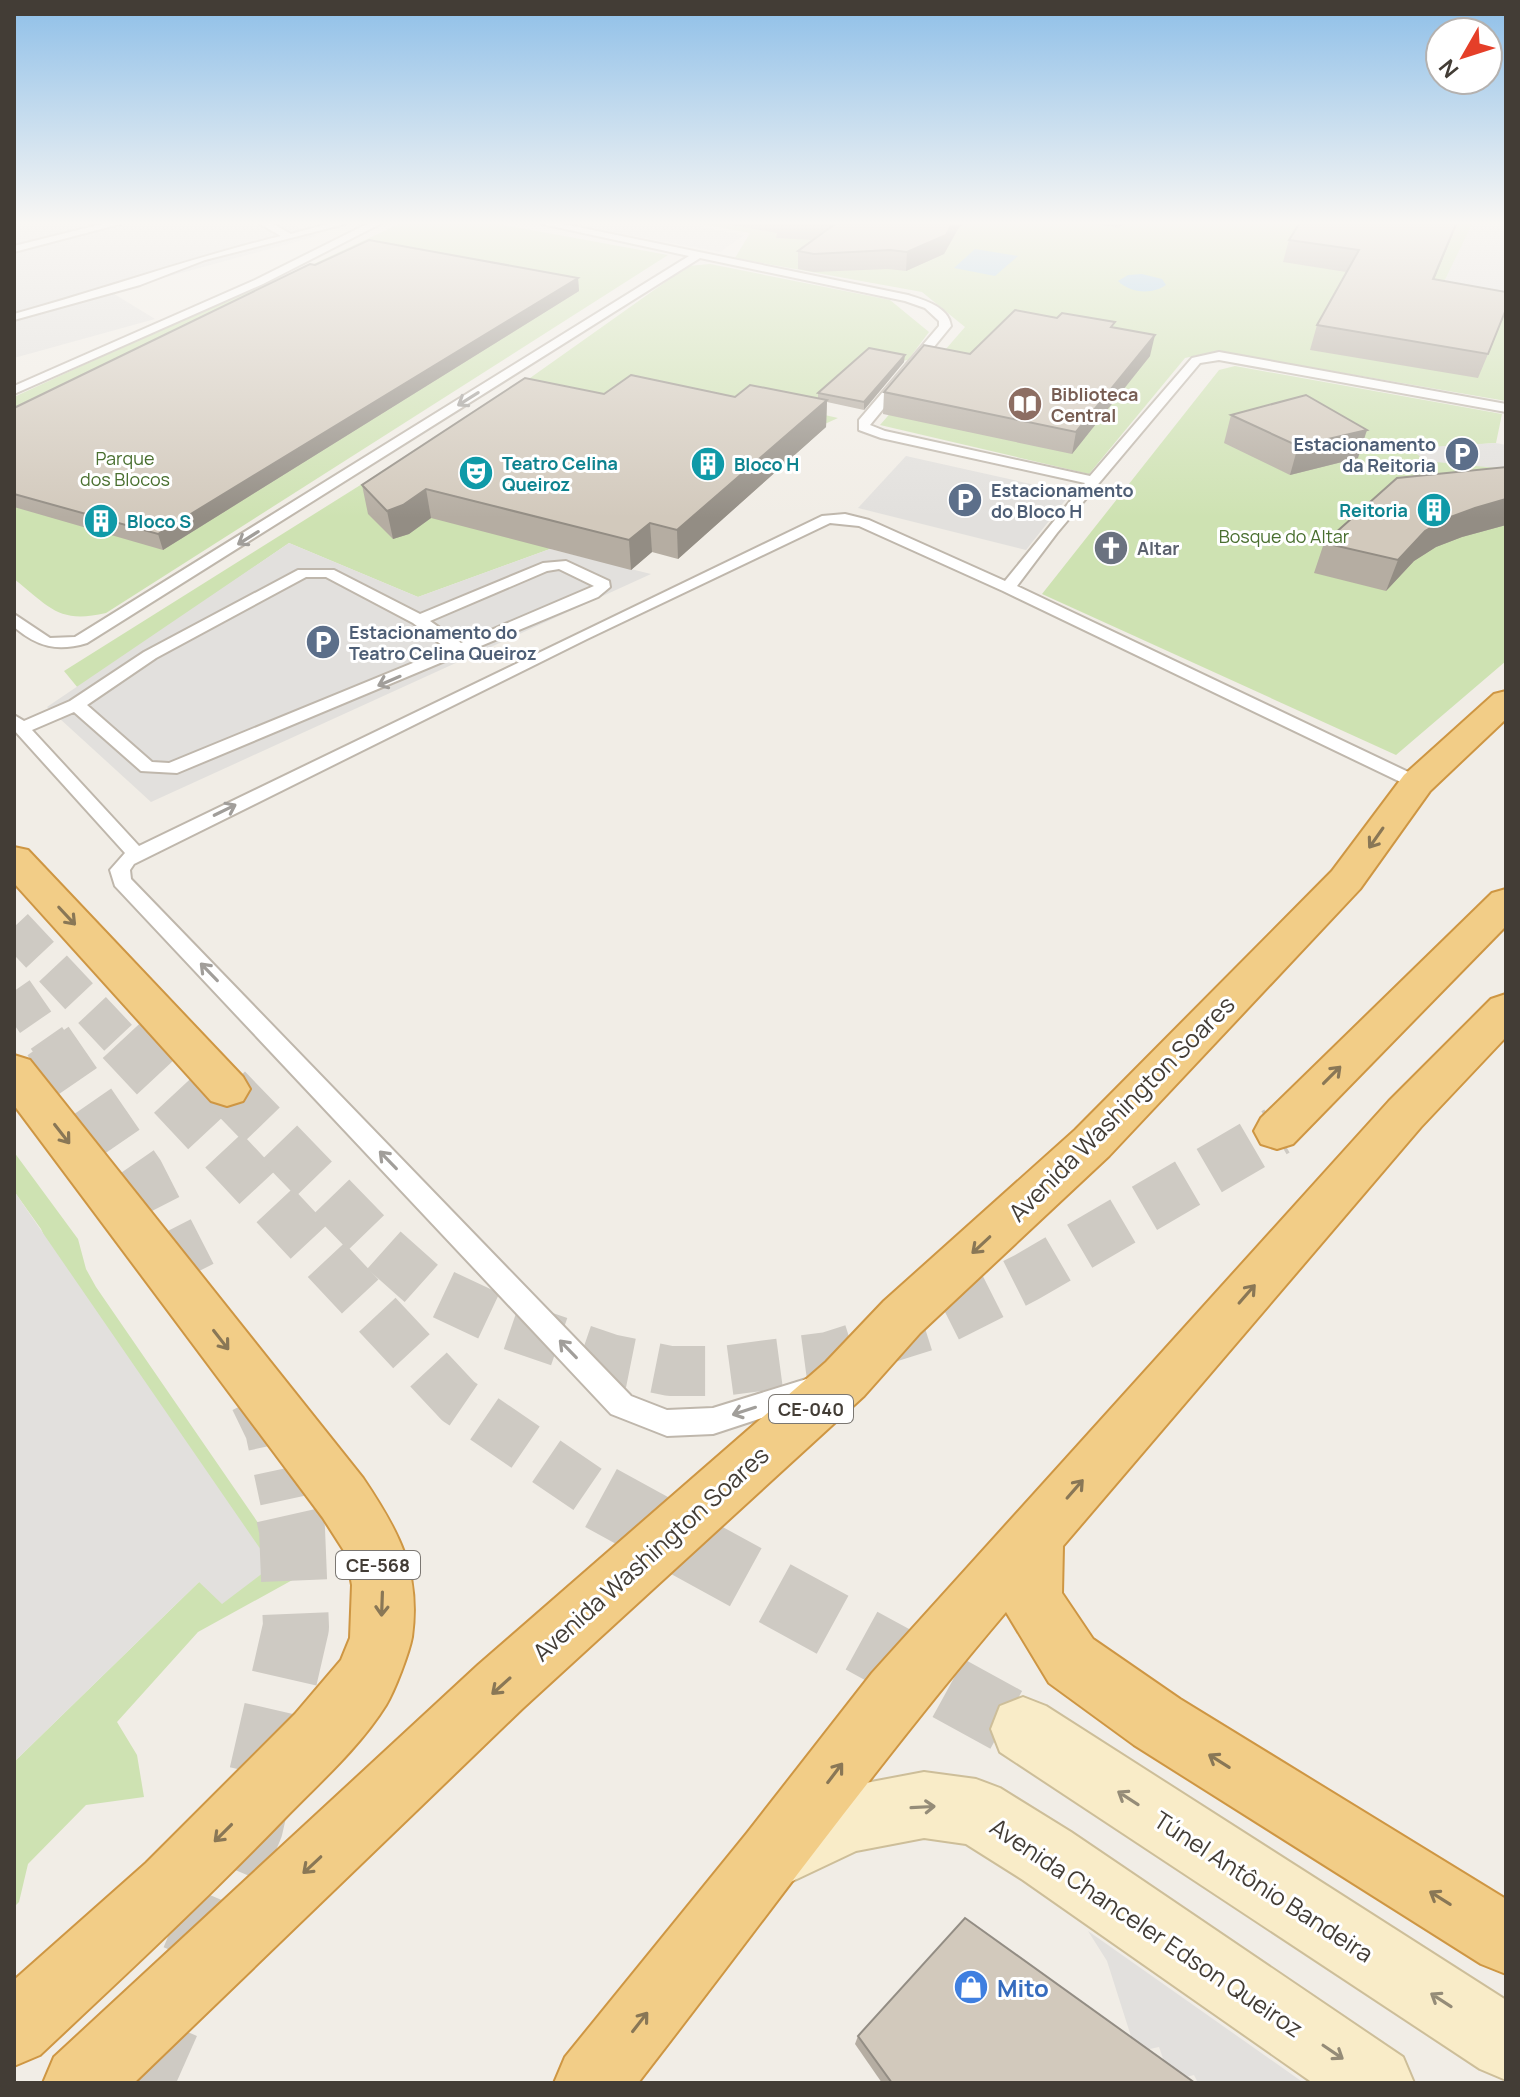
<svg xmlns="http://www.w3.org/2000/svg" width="1520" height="2097" font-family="Manrope,sans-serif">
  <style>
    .green { fill: #cee2b2 }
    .parking { fill: #e2e0dd }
    .water { fill: #a7d0e9 }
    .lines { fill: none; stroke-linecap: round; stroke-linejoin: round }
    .secondary-tunnel-far2 { stroke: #cecac3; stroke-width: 38; stroke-dasharray: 38 19; stroke-linecap: butt }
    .secondary-tunnel-far1 { stroke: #cecac3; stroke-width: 50; stroke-dasharray: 50 25; stroke-linecap: butt }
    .secondary-tunnel { stroke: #cecac3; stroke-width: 66; stroke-dasharray: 66 33; stroke-linecap: butt }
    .trunk-tunnel-far2 { stroke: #cecac3; stroke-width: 38; stroke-dasharray: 38 19; stroke-linecap: butt }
    .trunk-tunnel-far1 { stroke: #cecac3; stroke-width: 50; stroke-dasharray: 50 25; stroke-linecap: butt }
    .trunk-tunnel { stroke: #cecac3; stroke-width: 66; stroke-dasharray: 66 33; stroke-linecap: butt }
    .service-casing { stroke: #bfb7ac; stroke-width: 4 }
    .secondary-casing { stroke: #cdbe99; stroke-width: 4 }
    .trunk-casing { stroke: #ce9643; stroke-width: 4 }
    .service { fill: #fff; fill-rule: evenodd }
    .secondary { fill: #f9ecc8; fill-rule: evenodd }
    .trunk { fill: #f2cd87; fill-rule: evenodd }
    .wall { fill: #b5ada2 }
    .shaded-wall { fill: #938d84 }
    .building { fill: #d2c9bc; stroke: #938d84; stroke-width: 2 }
    .oneway { stroke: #a19e9a }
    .oneway2 { stroke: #897756 }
    .oneway3 { stroke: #958c78 }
    .labels { text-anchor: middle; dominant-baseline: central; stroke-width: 6; stroke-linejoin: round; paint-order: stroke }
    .far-education-label { font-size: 18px; font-weight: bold; fill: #785e54; stroke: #fff; text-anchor: start }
    .far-service-label { font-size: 18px; font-weight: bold; fill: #4e5e75; stroke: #fff; text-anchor: start }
    .far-park-label { font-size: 18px; fill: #496f2f; stroke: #fff }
    .far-culture-label { font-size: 18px; font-weight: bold; fill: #0d838f; stroke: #fff; text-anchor: start }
    .far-worship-label { font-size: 18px; font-weight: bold; fill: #5b616d; stroke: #fff; text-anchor: start }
    .shield { fill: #fff; stroke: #7b7772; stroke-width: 2 }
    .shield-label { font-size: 18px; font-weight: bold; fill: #433d36 }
    .near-street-label { font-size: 24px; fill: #433d36; stroke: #fff }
    .near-shop-label { font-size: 24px; font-weight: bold; fill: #366cbe; stroke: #fff; text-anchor: start }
  </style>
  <rect width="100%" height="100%" fill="#f1ede6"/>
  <g class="green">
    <path d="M399,224H499L668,255L106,613C58,624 50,607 14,579V397L249,289L275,282Z"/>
    <polygon points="702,224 1506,224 1506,401 1216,351 1185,358 1089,474 880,425 965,327 922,292 735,258 750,233"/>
    <polygon points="710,264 890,300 929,332 908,360 900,361 807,411 838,418 550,549 418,597 289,543 78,688 64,671 523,383 688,266"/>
    <polygon points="1235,366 1502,414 1496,443 1414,449 1506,464 1506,661 1396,755 1042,594 1219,370"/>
    <polygon points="14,1152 78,1239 86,1269 96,1287 296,1578 198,1632 117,1722 137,1755 144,1797 86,1805 28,1864 19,1902 14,1907 14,1762 200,1581 41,1229 14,1191"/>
  </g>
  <g class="parking">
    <polygon points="14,224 292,224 317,236 111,292 155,319 14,358"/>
    <polygon points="571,224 686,224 744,235 720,252"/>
    <polygon points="1472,224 1506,224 1506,300 1440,290"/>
    <polygon points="1496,443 1506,445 1506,469 1426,461 1409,448"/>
    <polygon points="906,456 1071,493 1026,550 858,508"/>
    <polygon points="289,543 418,597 550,549 651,574 151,802 47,707"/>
    <polygon points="14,1191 272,1566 222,1604 199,1582 14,1762"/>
    <polygon points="1088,1931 1304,2083 1198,2083 1194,2075 1171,2081 1159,2047 1136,2052 1107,1961"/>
  </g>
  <g class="water">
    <polygon points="975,249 1018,256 995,276 954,268"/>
    <path d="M1142,274L1162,279L1166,285C1152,295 1130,293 1118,281L1128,275Z"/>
  </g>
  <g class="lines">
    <polyline class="secondary-tunnel-far2" points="14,927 123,1043"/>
    <polyline class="secondary-tunnel-far1" points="121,1041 458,1401 603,1500"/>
    <polyline class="secondary-tunnel" points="601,1498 1023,1729"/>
    <polyline class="trunk-tunnel-far2" points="14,991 50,1043"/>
    <g class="trunk-tunnel-far1">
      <polyline points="48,1041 139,1173 200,1292"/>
      <polyline points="227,1089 377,1244 423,1285 502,1322 610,1359 670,1371 723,1371 828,1357 938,1322 1027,1277 1277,1131"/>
      <polyline points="255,1399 270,1430 285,1500"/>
    </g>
    <g class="trunk-tunnel">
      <polyline points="194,1960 250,1827 296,1627 292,1529 285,1498"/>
      <polyline points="140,2083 168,2020"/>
    </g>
    <g class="service-casing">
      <g id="service">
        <polygon points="102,224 120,224 14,252 14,246"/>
        <path d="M260,224H273L291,234L327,224H345L205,260L140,285L14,320V314C104,289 191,258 281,236Z"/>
        <polygon points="367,224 380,224 263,284 14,394 14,386 255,280"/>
        <path d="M542,224H563L908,295C924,300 949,307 951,326L870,425L885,431L1090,476L1192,358L1219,352L1506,404V412L1219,360L1200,363L1057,533L1017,586L1423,779L1426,783L1423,787H1411L1003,591L859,526L830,523L587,639L134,864L130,870L131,879L631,1396L667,1410L713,1408L813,1377L823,1380L827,1389L823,1398L713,1434L667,1436L611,1414L115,886L110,870L125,853L14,730V715L24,721L70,701L144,652L298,570H334L420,614L543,563L566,561L609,581L610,587L598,597L177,773L141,771L74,712L32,730L139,846L822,516L845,514L869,520L1005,581L1085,483L881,438L859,430V420L939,326V321L925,308L905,301L700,258L87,643C57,652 38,647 14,627V614L50,638L75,637L689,256ZM559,569L594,586L461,643L430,621L547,571ZM306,577H326L413,623L447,649L169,763L152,762L87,705L156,658Z"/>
      </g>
    </g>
    <g class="secondary-casing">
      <g id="secondary">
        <polygon points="1023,1697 1046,1706 1506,2000 1506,2080 1480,2069 1000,1752 991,1729 1000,1706"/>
        <polygon points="924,1772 976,1779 1000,1788 1071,1832 1403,2057 1414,2083 1313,2083 1023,1880 966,1844 924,1838 856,1851 780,1887 756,1877 746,1853 756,1829 850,1786"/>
      </g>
    </g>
    <g class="trunk-casing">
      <g id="trunk">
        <polygon points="1506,691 1506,719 1430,791 1360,889 1109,1156 920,1333 864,1396 522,1709 134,2083 43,2083 54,2057 478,1665 826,1362 884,1301 1075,1130 1332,871 1404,775 1494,694"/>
        <polygon points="14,847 28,850 243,1077 250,1089 243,1101 227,1106 211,1101 14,883"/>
        <polygon points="1506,889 1506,926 1293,1144 1277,1149 1261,1144 1254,1131 1261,1118 1492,893"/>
        <path d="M1506,994V1037L1421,1127L1063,1546L1062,1593L1093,1639L1180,1699L1506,1899V1974L1481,1964L1134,1745L1049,1683L1006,1612C877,1764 760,1926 638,2083H554L565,2057L747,1833L872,1673L1389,1101L1491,999Z"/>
        <path d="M14,1055L30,1060L363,1478C398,1530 421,1571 412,1637C409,1653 395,1690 386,1705C360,1747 319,1783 285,1818C206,1900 123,1977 40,2055L14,2066V1980L146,1863L295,1714L341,1660L350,1638L352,1585L346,1554L323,1518L14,1105Z"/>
      </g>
    </g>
    <use href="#service" class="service"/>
    <use href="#secondary" class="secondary"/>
    <use href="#trunk" class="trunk"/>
  </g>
  <g class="wall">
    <polygon points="726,224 963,224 958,229 944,254 906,271 888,269 814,272 798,269 798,251 813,240 776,238 777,233"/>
    <polygon points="1095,224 1123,224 1119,228"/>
    <polygon points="1299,224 1435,279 1506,311 1478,378 1310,350 1317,325 1346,272 1283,262 1289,240"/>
    <polygon points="315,265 578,278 579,291 163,550 14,507 14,408"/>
    <polygon points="1114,328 1150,356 1072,454 883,414 884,392 970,354"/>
    <polygon points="904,362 864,410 827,402 826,427 678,559 652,552 631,570 431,518 409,534 393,539 368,514 362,485 604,394 818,399 818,393"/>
    <polygon points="1231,415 1358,458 1290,475 1224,443"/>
    <polygon points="1506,467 1506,525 1462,537 1436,547 1414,561 1386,591 1314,573 1324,543"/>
    <polygon points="858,2036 1195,2083 882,2083 855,2044"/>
  </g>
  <g class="shaded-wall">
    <polygon points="952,224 963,224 958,229 944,254 906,271 907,252"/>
    <polygon points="1456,224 1457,224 1425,302 1433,279"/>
    <polygon points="578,278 579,291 163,550 158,534"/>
    <polygon points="1155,335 1150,356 1072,454 1076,432"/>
    <polygon points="905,355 904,362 864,410 864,402"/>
    <polygon points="827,400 826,427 678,559 677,530"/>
    <polygon points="1367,430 1358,458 1290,475 1298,446"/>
    <polygon points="426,489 431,518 409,534 393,539 387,511"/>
    <polygon points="1506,499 1506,525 1462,537 1436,547 1414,561 1386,591 1398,560 1425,531 1448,518 1475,508"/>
    <polygon points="650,523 652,552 631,570 629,540"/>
  </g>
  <g class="building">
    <polygon points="835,224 952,224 946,235 907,252 890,250 814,254 798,251"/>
    <polygon points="1299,224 1456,224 1433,279 1506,292 1506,309 1488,354 1317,325 1359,250 1289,240"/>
    <polygon points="369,240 578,278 158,534 14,494 14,408 310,264 315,265"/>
    <polygon points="1015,310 1057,318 1062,313 1115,322 1111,327 1155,335 1076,432 884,392 924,345 970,354"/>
    <polygon points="869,348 905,355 864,402 818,393"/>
    <polygon points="631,375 735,397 750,385 827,400 677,530 650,523 629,540 426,489 403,505 387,511 362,485 525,378 604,394"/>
    <polygon points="1306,395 1367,430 1298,446 1231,415"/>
    <polygon points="1506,467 1506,499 1475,508 1448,518 1425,531 1398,560 1324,543 1397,478"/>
    <polygon points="965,1918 1195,2083 892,2083 858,2036"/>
  </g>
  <defs><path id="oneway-shaft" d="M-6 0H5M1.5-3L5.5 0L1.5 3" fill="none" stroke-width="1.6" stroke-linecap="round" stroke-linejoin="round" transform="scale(2)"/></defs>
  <g class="oneway">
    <use href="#oneway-shaft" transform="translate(468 399) rotate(148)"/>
    <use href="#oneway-shaft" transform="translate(248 538) rotate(148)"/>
    <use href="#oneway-shaft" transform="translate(389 681) rotate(157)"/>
    <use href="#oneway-shaft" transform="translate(225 810) rotate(-26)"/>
    <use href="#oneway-shaft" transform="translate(209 972) rotate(-134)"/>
    <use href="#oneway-shaft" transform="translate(388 1160) rotate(-134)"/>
    <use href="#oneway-shaft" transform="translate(568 1349) rotate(-134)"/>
    <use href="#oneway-shaft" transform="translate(744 1411) rotate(162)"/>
  </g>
  <g class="oneway2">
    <use href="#oneway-shaft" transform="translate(1376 838) rotate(125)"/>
    <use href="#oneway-shaft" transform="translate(67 916) rotate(47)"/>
    <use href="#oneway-shaft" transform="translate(1332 1075) rotate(-45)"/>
    <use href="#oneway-shaft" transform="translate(62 1134) rotate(52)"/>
    <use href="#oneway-shaft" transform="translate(981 1245) rotate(137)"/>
    <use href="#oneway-shaft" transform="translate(1247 1294) rotate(-49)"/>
    <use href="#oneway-shaft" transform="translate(221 1340) rotate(52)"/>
    <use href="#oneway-shaft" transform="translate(1075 1489) rotate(-49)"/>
    <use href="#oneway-shaft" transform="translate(382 1604) rotate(92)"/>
    <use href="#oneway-shaft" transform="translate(501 1686) rotate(138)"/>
    <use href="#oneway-shaft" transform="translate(1219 1761) rotate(-148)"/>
    <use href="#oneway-shaft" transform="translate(835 1773) rotate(-53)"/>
    <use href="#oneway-shaft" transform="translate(223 1833) rotate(135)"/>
    <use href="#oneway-shaft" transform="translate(312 1865) rotate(137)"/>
    <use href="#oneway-shaft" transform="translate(1440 1898) rotate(-148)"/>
    <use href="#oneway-shaft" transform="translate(640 2022) rotate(-52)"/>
  </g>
  <g class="oneway3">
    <use href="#oneway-shaft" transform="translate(1128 1798) rotate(-147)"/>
    <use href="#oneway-shaft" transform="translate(923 1807) rotate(-3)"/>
    <use href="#oneway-shaft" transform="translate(1441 2000) rotate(-147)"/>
    <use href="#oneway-shaft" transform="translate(1333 2052) rotate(34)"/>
  </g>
  <linearGradient id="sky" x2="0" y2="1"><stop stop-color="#8ebfe8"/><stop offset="0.43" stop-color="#f9f7f4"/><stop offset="1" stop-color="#f9f7f4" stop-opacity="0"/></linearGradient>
  <rect width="1520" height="518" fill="url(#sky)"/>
  <defs>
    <g id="library-disc" transform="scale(1.8)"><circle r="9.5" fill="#8d6e63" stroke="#fff"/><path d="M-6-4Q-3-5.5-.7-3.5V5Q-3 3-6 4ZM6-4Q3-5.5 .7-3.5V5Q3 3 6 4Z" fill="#fff"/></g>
    <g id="parking-disc" transform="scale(1.8)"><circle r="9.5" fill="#5c6f8a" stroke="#fff"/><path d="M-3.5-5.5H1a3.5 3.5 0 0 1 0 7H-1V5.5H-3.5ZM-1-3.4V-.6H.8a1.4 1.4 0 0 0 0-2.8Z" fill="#fff"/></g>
    <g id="building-disc" transform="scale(1.8)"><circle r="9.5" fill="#0f9aa8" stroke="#fff"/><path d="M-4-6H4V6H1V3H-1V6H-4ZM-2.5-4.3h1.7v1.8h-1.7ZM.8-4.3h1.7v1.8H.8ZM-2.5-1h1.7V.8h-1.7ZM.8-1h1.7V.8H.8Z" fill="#fff"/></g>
    <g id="theatre-disc" transform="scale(1.8)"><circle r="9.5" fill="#0f9aa8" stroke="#fff"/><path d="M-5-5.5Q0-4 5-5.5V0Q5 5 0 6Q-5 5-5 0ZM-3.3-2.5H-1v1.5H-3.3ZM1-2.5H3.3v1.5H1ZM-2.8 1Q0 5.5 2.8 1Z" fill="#fff"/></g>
    <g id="church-disc" transform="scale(1.8)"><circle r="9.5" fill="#6b7280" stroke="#fff"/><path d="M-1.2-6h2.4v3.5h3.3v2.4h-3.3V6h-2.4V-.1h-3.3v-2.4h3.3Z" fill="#fff"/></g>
    <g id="shop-disc" transform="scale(1.8)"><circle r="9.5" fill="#3f7fe0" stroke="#fff"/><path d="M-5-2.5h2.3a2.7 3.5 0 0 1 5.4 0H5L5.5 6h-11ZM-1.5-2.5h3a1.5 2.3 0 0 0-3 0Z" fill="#fff"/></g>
  </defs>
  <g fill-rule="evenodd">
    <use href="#library-disc" x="1025" y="404"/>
    <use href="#parking-disc" x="1462" y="454"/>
    <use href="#building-disc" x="708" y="464"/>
    <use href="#theatre-disc" x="476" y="473"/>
    <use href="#parking-disc" x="965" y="500"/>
    <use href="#building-disc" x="1434" y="510"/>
    <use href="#building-disc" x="101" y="521"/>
    <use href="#church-disc" x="1111" y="548"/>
    <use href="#parking-disc" x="323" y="642"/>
    <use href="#shop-disc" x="971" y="1987"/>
  </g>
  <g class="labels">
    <g class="far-education-label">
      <text x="1051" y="394">Biblioteca<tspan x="1051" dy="21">Central</tspan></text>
    </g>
    <g class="far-service-label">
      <text x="1436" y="444" text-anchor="end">Estacionamento<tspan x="1436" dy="21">da Reitoria</tspan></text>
      <text x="991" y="490">Estacionamento<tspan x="991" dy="21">do Bloco H</tspan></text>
      <text x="349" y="632">Estacionamento do<tspan x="349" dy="21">Teatro Celina Queiroz</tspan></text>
    </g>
    <g class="far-park-label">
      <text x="125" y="458">Parque<tspan x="125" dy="21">dos Blocos</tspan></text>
      <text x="1284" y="536">Bosque do Altar</text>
    </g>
    <g class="far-culture-label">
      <text x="502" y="463">Teatro Celina<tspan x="502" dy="21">Queiroz</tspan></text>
      <text x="734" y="464">Bloco H</text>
      <text x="1408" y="510" text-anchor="end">Reitoria</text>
      <text x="127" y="521">Bloco S</text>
    </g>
    <g class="far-worship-label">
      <text x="1137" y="548">Altar</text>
    </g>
    <g class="shield">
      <rect x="769" y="1395" width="84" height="28" rx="6"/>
      <rect x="336" y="1551" width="84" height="28" rx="6"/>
    </g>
    <g class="shield-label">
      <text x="811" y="1409">CE-040</text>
      <text x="378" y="1565">CE-568</text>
    </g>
    <g class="near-street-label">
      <text transform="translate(1121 1108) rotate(-45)">Avenida Washington Soares</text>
      <text transform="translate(650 1553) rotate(-42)">Avenida Washington Soares</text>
      <text transform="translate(1264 1886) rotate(33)">Túnel Antônio Bandeira</text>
      <text transform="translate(1147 1927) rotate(34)">Avenida Chanceler Edson Queiroz</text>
    </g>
    <g class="near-shop-label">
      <text x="997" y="1987">Mito</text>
    </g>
  </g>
  <rect width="1520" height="2097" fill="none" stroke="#433d36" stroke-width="32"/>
  <g transform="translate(1464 56) rotate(231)"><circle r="38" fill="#ffffff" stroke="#b4b1af" stroke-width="2"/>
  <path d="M0-6L14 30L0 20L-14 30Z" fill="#e53f29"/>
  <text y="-12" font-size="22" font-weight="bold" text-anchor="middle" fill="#433d36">N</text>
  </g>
</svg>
